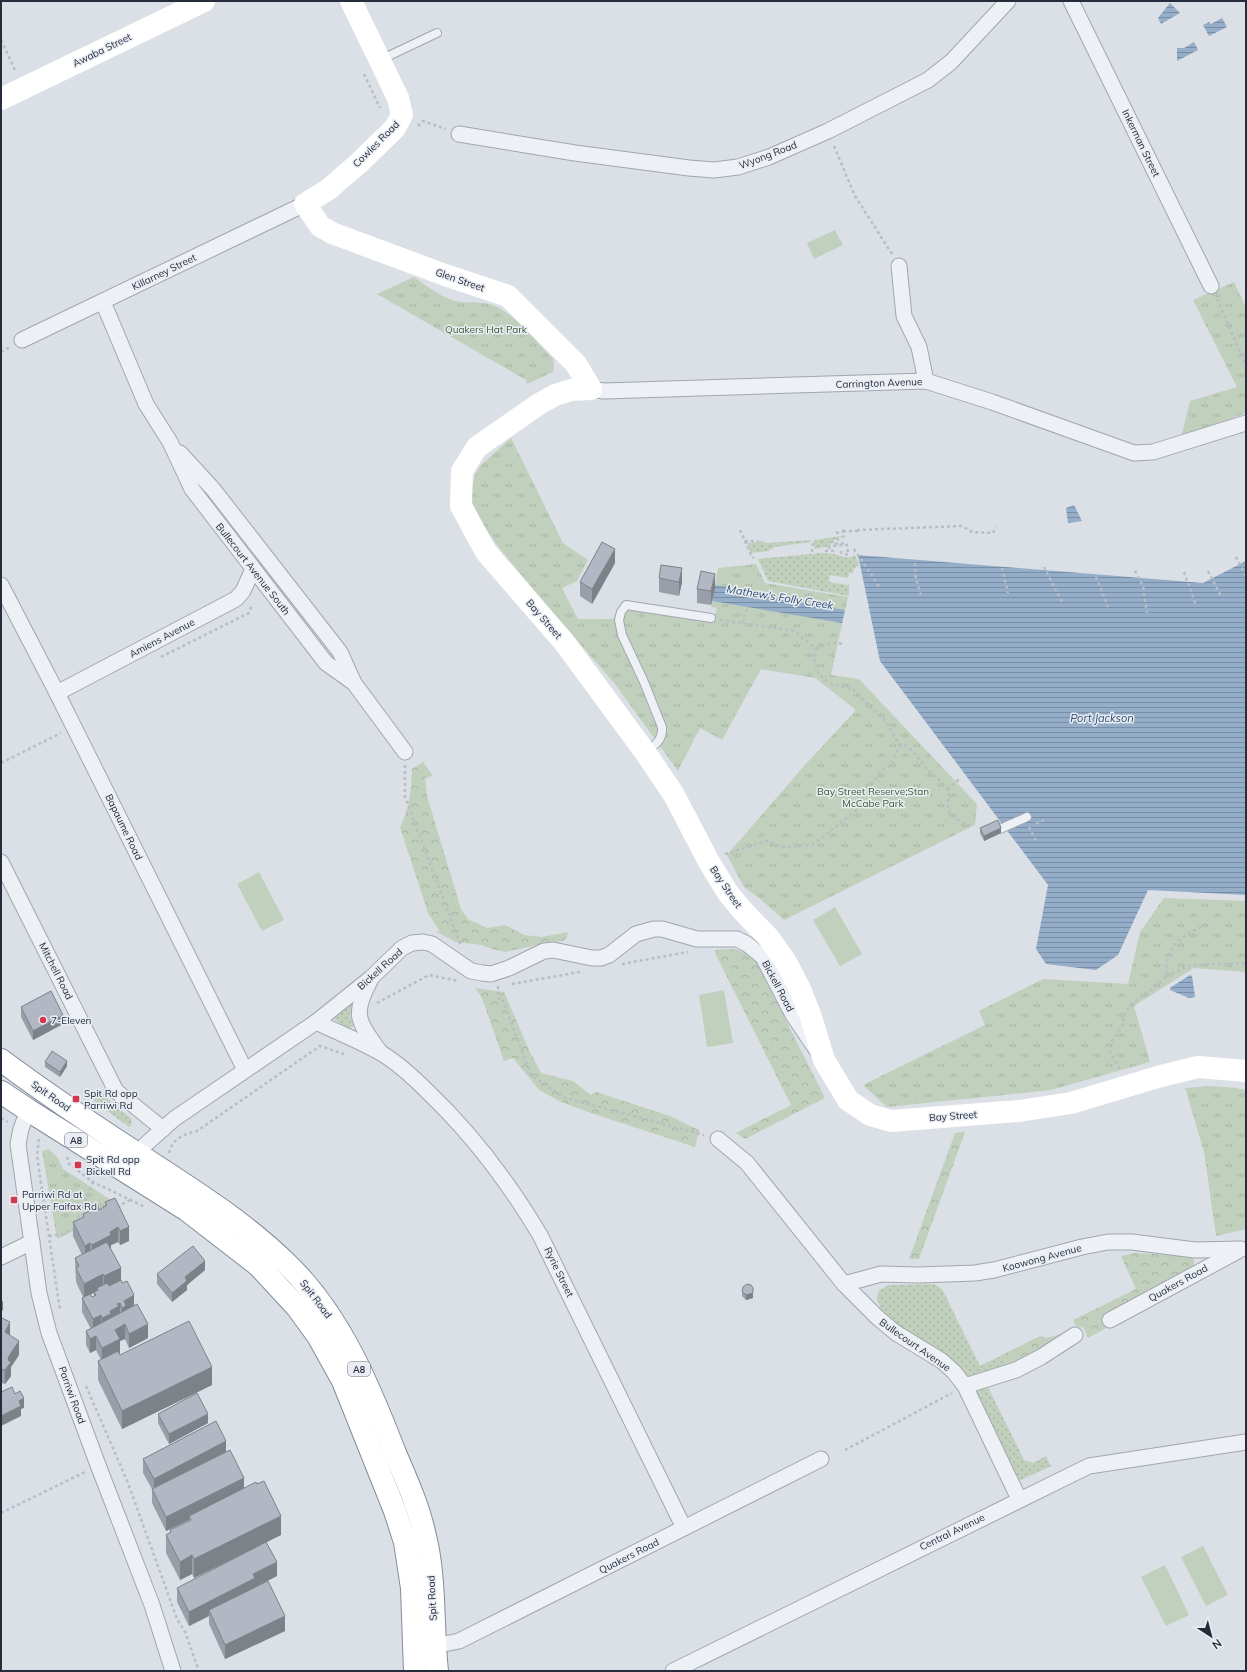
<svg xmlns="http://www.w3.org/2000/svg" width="1247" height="1672" font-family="Mulish,sans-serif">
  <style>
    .grass { fill: url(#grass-dots) }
    .forest { fill: url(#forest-crowns) }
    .park { fill: url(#park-tufts) }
    .garden { fill: #c1d0bc }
    .water { fill: url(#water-rules) }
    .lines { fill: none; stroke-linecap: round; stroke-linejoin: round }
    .lane-casing { stroke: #a1a6b0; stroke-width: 10 }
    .street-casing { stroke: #a1a6b0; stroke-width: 17 }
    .highway-casing { stroke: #828d9d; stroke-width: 24 }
    .path { stroke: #b9bdc4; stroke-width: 2.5; stroke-dasharray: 3 3; stroke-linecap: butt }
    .lane { stroke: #edf0f4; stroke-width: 8 }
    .street { stroke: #edf0f4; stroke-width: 15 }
    .secondary { stroke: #fff; stroke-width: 22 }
    .highway { stroke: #fff; stroke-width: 22 }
    .wall { fill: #999ea8; fill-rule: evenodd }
    .shaded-wall { fill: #7d8188 }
    .building { fill: #b2b8c3; stroke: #7d8188 }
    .poi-dot { fill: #d23950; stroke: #eaeef4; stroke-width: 1.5 }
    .labels { text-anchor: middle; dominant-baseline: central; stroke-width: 3; stroke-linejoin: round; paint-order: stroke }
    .shield { fill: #eaeef4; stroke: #606773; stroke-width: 1 }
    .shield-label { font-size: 9px; font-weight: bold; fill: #252d3c }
    .street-label { font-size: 10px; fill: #252d3c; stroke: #eaeef4 }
    .park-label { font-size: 10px; fill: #395831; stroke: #eaeef4 }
    .poi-label { font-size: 10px; fill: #252d3c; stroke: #eaeef4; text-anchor: start }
    .water-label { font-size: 11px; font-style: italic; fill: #2e4c71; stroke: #eaeef4 }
  </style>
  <defs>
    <pattern id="grass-dots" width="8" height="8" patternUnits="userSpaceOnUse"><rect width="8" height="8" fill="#c1d0bc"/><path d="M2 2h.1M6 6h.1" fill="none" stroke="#a6b3a2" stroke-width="1.8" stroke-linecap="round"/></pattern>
    <pattern id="forest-crowns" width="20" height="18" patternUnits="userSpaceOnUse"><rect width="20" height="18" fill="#c1d0bc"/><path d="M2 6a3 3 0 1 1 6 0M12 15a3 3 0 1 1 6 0" fill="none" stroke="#a6b3a2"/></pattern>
    <pattern id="park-tufts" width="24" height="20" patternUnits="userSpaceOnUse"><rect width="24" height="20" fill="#c1d0bc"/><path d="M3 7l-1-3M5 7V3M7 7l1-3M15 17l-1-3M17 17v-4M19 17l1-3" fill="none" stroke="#a6b3a2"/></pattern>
    <pattern id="water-rules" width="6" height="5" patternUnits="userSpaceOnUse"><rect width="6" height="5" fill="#94adc8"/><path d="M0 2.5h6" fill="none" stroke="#798da4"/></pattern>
  </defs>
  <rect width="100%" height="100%" fill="#dbdfe6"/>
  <g class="grass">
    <polygon points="842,536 830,542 831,546 814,549 814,540"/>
    <polygon points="759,540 767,543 811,540 811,542 775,547 768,551 751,553 747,543 759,542"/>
    <polygon points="821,553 834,554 848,558 855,555 859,565 854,569 853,573 849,573 848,578 830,575 829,582 849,585 849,596 768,581 758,559"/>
    <polygon points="351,1003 353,1005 350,1015 354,1026 349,1028 332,1018"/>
    <polygon points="105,1094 111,1103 131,1118 132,1124 129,1127 93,1100"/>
    <polygon points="934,1284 942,1289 980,1366 1002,1355 1009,1367 1047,1358 988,1387 1024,1460 1033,1463 1046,1456 1051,1466 1019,1481 970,1381 961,1368 906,1333 883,1314 877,1299 879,1291 888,1285"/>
  </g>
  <g class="forest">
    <path d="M423,762L433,776L425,778L427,796L461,909L468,919L487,928L505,925L524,935L542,937L568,932L567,938L563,941L541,944L506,952L492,949L482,945L455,942L435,931L440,932L428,913L400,827C410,808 411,789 412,769Z"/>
    <path d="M731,949C743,950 749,955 757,963L825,1098L745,1139L736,1133L791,1105L715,953V950Z"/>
    <polygon points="475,988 504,992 530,1052 541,1073 573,1081 591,1095 596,1092 670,1116 699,1130 695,1147 594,1114 561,1102 539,1090 513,1058 504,1061 482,998"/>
    <polygon points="965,1132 919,1259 909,1259 955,1133"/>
    <polygon points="1135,1253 1191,1256 1194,1260 1194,1265 1192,1269 1107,1313 1105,1316 1110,1326 1088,1338 1084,1328 1076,1326 1073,1320 1136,1289 1121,1256"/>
    <polygon points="1060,1334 1064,1337 1009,1367 1002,1355 1040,1336 1047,1338"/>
  </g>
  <g class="park">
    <path d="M414,277C428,287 443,299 460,302C472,303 485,301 497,307C518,317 537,343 553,359L554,367L553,372L527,384L526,380L377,294Z"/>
    <polygon points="1234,282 1246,307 1246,413 1181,438 1190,401 1237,387 1193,300"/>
    <polygon points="511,438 563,543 588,560 577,581 562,588 578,619 612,619 630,610 713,622 717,608 711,607 718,568 756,564 765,583 848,597 831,675 859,679 977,804 975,825 784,920 758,897 744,887 727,855 805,765 856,710 815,678 761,669 722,740 700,728 678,771 615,684 547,606 501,550 484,527 471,505 472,485 476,473 481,465"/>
    <polygon points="1164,898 1246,901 1246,972 1194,968 1134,1006 1150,1062 1051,1090 887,1107 863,1085 985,1025 979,1011 1043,979 1128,984 1140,932"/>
    <polygon points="1210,1086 1236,1088 1246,1090 1246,1229 1216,1236 1204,1152 1185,1088"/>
    <polygon points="49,1149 57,1157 63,1169 122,1207 57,1239 42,1151"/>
  </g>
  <g class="garden">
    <polygon points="835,230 843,245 814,259 807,243"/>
    <polygon points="259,872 284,920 262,931 237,884"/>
    <polygon points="835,907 862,954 840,966 813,920"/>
    <polygon points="724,990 733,1043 707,1047 699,995"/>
    <polygon points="1203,1546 1228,1595 1206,1606 1181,1557"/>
    <polygon points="1165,1565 1189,1615 1166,1626 1141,1577"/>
  </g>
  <g class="water">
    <polygon points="1170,3 1180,13 1161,24 1158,18"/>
    <polygon points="1222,18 1227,27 1209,36 1203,25 1209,22 1211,24"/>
    <polygon points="1194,42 1198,50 1177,61 1177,48 1184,48"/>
    <polygon points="1074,505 1082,521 1068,523 1066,508"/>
    <polygon points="858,555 1203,583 1246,561 1246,895 1148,890 1118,955 1096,970 1046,964 1036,949 1048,885 880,661"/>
    <polygon points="715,585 726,587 726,590 845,610 842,623 712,601"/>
    <polygon points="1190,975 1192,976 1195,997 1189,998 1170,990 1170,988"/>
  </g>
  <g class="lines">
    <g class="lane-casing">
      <g id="lane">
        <polyline points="380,60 437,33"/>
        <path d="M646,752C655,745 663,740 662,727L644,682L622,635L619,620L621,612L626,605L711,618"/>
        <polyline points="1000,829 1027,817"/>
      </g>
    </g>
    <g class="street-casing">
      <g id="street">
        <polyline points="1071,1 1211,286"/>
        <polyline points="459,134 575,153 689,168 714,170 738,167 769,157 828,131 928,80 951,62 1008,1"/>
        <polyline points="899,266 904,316 919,347 926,381"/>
        <polyline points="103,302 146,404 170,442 192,489 326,663 354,683"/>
        <polyline points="22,340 305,204"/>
        <polyline points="591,389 604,391 926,381 992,402 1134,453 1153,452 1246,423"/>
        <polyline points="180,453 213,489 340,652 354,683 405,752"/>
        <polyline points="1,585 57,693 245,1070"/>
        <polyline points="57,693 236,599 243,591 253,569"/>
        <polyline points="1,862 116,1091 163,1129"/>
        <path d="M370,981C351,1016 359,1022 380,1052"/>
        <path d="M316,1022C337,1032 360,1041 381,1053C398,1063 414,1078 428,1092C472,1134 509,1183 540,1235L684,1528"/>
        <polyline points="28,1110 21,1129 18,1144 39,1293 49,1333 98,1465 152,1605 173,1671"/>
        <polyline points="718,1139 747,1163 844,1284 878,1318 896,1333 942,1361 954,1372 965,1386 1019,1499"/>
        <polyline points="131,1160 136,1153 174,1119 316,1022 371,978 402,948 412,943 423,942 432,944 471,971 482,973 491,974 509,968 544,951 553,950 592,958 601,958 609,955 636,934 654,929 662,929 697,939 737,939 747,944 763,957 793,1015 816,1049"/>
        <polyline points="1,1257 32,1242"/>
        <polyline points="844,1284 881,1274 918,1275 975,1273 994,1270 1082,1247 1108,1242 1132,1242 1195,1250 1241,1249"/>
        <polyline points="1110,1320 1238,1251"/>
        <polyline points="965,1386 1016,1370 1041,1357 1075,1335"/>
        <polyline points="434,1646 459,1641 821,1459"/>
        <polyline points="673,1671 1089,1466 1246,1442"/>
      </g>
    </g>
    <g class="highway-casing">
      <g id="highway">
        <path d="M1,1060C45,1093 90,1123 136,1153C188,1187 242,1220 287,1264C340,1315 369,1386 395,1453C406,1479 418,1505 424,1532C436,1577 432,1625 437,1671"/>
        <polyline points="1,1092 28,1110 187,1210 258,1265 297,1307 318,1336 343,1381 395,1511 405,1542 412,1588 415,1671"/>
      </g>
    </g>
    <g class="path">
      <polyline points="1,40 16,72"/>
      <polyline points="364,74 380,108"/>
      <polyline points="418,126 423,121 446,129"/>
      <polyline points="834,146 855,196 892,254"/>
      <polyline points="1217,299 1246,366"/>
      <polyline points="1,352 10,347"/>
      <polyline points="740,530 745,541 758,541"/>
      <polyline points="857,530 962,526 972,532 993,533 996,527"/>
      <polyline points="843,531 857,531 857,527"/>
      <polyline points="836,533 843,531 844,536 832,542 833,544 846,543 847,545"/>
      <polyline points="745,541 752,557 754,558"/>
      <polyline points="854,549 880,588"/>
      <polyline points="834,551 826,551 826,549 832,546 847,545 848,555 840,552"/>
      <polyline points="812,552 813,541"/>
      <polyline points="1236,557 1246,576"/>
      <polyline points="915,563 916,579 921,595"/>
      <polyline points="1044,567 1063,604"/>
      <polyline points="1002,568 1008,593"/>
      <polyline points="1135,571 1143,586 1147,613"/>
      <polyline points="1208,571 1221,596"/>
      <polyline points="1184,572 1196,605"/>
      <polyline points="1096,577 1108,607"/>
      <path d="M720,620L795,631L816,649L814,659L818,673L824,679L832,684L853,689L870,707L886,721L892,733L900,745H905L914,752L925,767L947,788C949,793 949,796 948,801C946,818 958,819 970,826"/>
      <polyline points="742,623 747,609"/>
      <path d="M816,649C824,644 834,642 844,644"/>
      <polyline points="161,657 249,613 252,605"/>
      <polyline points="1,763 61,733"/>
      <polyline points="405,765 405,797 461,946"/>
      <polyline points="948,790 959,779"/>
      <polyline points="1036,824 1044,820"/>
      <polyline points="1029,827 1036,841"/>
      <path d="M725,854L767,841L782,847L812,845L857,810C861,803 858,797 862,790H867L882,770L891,765L900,745"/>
      <polyline points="622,964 688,952"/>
      <polyline points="1166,976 1188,966 1196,965 1246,963"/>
      <polyline points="512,984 580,972"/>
      <polyline points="498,986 499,999 502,998 531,1075 563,1097 704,1135"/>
      <polyline points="377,1003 429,975 458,981"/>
      <path d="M1119,1069C1118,1062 1111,1057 1110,1050C1108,1041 1117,1036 1121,1028C1125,1022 1122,1014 1128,1008C1139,995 1156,990 1166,976C1166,946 1180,937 1205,925"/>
      <polyline points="1,1118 8,1122"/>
      <polyline points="39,1139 37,1156 60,1310"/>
      <path d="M169,1153C172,1139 184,1134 197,1131L320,1046L344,1054"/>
      <polyline points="67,1157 69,1164 93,1182 145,1207"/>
      <polyline points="117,1207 130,1200"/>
      <polyline points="76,1223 93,1182"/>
      <polyline points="49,1236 63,1234 75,1228"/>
      <polyline points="86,1386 128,1483 177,1619 185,1632 199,1671"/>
      <polyline points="845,1450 952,1393"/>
      <polyline points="1,1513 85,1472"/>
    </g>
    <use href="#lane" class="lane"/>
    <use href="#street" class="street"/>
    <g class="secondary">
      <polyline points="351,1 398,98 402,115 395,128 360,162 329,189 305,204 320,226 332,233 445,275 508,296 576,364 591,389 571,390 555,395 539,404 477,447 462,471 461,506 486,552 564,642 645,752 674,795 709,862 728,893 742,910 769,938 786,962 800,989 811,1017 824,1060 848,1100 870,1115 891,1121 1019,1111 1071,1103 1161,1076 1198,1067 1246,1071"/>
      <polyline points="1,99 204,1"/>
    </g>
    <use href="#highway" class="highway"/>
  </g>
  <g class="wall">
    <polygon points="615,563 592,604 580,596 580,582"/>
    <polygon points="659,578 682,582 679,596 659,592"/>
    <polygon points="715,588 711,605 697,603 697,589"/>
    <polygon points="980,828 1001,833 984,841 980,833"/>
    <polygon points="21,1007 63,1024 33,1040 21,1017"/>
    <polygon points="45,1062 67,1066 60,1077 45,1067"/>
    <path d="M105,1202L129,1241L120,1245L118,1242L111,1245V1249L121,1280L134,1306L148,1338L129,1348L125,1339L120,1341V1353H119L120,1355L212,1385L122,1429L98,1380V1361L101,1360L96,1350L90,1353L86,1345V1331L91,1329L82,1312V1298L83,1297L76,1282L75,1258L82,1255L73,1236V1222L83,1217V1214L99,1210L105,1206ZM94,1293V1296L92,1297L90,1295Z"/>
    <polygon points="205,1270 187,1285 187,1290 172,1302 157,1284 157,1274"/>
    <polygon points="742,1291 753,1293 753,1298 746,1300 742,1296"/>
    <polygon points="1,1318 10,1335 19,1355 11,1367 11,1376 5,1384 1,1383"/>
    <polygon points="158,1414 208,1423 169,1444 158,1423"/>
    <polygon points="226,1452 244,1488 281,1535 194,1578 192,1574 180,1580 166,1553 166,1535 170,1532 170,1530 189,1521 189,1520 166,1531 152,1503 152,1489 143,1473 143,1459"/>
    <polygon points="277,1576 255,1587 285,1631 225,1659 209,1624 209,1616 189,1626 177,1602 177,1588"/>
  </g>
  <g class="shaded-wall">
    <polygon points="615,549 615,563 592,604 592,589"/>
    <polygon points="682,568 682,582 679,596 679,582"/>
    <polygon points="715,574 715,588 711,605 711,591"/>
    <polygon points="1001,828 1001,833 984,841 984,836"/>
    <polygon points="63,1015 63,1024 33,1040 33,1031"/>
    <polygon points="67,1061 67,1066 60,1077 60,1072"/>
    <polygon points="118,1227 118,1242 111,1245 111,1249 92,1259 92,1245 110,1232"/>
    <polygon points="129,1227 129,1241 120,1245 120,1231"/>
    <polygon points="90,1243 90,1257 85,1260 85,1246"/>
    <polygon points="205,1261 205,1270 187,1285 187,1290 172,1302 172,1293 185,1277"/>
    <polygon points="121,1268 121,1282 104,1291 104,1276"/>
    <polygon points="103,1274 103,1288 97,1288 97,1291 84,1298 84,1284"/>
    <polygon points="753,1288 753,1298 746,1300 746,1295"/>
    <polygon points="134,1295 134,1310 122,1322 122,1308 124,1301"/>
    <polygon points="3,1301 3,1310 1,1311 1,1302"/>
    <polygon points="120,1303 120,1317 102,1332 102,1318 110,1311"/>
    <polygon points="101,1315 101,1329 93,1333 93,1319"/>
    <polygon points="10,1322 10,1336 5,1332"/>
    <polygon points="125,1324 125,1339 120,1341 120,1353 102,1362 102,1348 115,1330"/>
    <polygon points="148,1324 148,1338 129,1348 129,1334"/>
    <polygon points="96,1336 96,1350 90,1353 90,1339"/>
    <polygon points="19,1341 19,1355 11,1367 11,1376 5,1384 5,1370 9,1356"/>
    <polygon points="212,1367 212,1385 122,1429 122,1411"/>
    <polygon points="24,1398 24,1408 21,1409 21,1416 1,1426 1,1416 19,1401"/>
    <polygon points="208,1414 208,1423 169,1444 169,1434"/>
    <polygon points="226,1441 226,1455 154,1493 154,1479"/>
    <polygon points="244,1478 244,1492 189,1516 189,1520 166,1531 166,1517"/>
    <polygon points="281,1516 281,1535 194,1578 194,1559"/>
    <polygon points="192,1555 192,1574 180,1580 180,1562"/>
    <polygon points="277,1562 277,1576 209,1610 209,1616 189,1626 189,1612 253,1574"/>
    <polygon points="285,1616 285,1631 225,1659 225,1645"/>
  </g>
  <g class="building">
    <polygon points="602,542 615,549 592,589 580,582"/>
    <polygon points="661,565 682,568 679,582 659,578"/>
    <polygon points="701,571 715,574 711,591 697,589"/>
    <polygon points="998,820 1001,828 984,836 980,828"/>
    <polygon points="51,991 63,1015 33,1031 21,1007"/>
    <polygon points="52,1051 67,1061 60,1072 45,1062"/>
    <polygon points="115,1198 129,1227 120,1231 118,1227 110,1232 111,1235 92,1245 90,1243 85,1246 73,1222 84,1217 83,1214 98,1207 99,1210 107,1205 105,1202"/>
    <polygon points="107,1242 121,1268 104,1276 103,1274 84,1284 76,1268 79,1266 75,1258"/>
    <polygon points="193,1246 205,1261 185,1277 187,1281 172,1293 157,1274"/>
    <polygon points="121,1280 122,1283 127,1281 134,1295 124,1301 126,1306 122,1308 120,1303 117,1304 119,1306 110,1311 111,1314 102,1318 101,1315 93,1319 82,1298 90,1294 92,1297 96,1295 94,1292 98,1290 97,1288 107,1283 109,1286"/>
    <polygon points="747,1284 751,1285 753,1288 753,1293 746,1295 742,1291 743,1287"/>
    <polygon points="137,1304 148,1324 129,1334 125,1324 115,1330 120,1339 102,1348 96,1336 90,1339 86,1331"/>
    <polygon points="1,1318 2,1318 10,1322 5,1332 19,1341 9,1356 8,1360 11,1362 5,1370 1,1369"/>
    <polygon points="189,1321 212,1367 122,1411 98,1361 118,1351 120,1355"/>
    <polygon points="12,1387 15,1394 20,1391 24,1398 19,1401 21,1406 1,1416 1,1392"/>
    <polygon points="197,1393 208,1414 169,1434 158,1414"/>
    <polygon points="216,1421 226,1441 154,1479 143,1459"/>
    <polygon points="230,1450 244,1478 166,1517 152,1489"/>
    <polygon points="264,1481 281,1516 194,1559 192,1555 180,1562 166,1535 171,1532 170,1530 191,1520 189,1516 256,1482 257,1484"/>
    <polygon points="266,1542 277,1562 253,1574 255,1578 189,1612 177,1588"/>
    <polygon points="268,1581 285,1616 225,1645 209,1610"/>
  </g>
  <g class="poi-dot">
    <circle cx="43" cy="1020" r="4"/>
    <rect x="72" y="1095" width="8" height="8" rx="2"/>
    <rect x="74" y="1161" width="8" height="8" rx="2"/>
    <rect x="10" y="1196" width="8" height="8" rx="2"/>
  </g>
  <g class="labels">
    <g class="shield">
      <rect x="65" y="1133" width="22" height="14" rx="3"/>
      <rect x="348" y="1362" width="22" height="14" rx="3"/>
    </g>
    <g class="shield-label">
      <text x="76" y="1140">A8</text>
      <text x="359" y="1369">A8</text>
    </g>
    <g class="street-label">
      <text transform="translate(102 50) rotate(-26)">Awaba Street</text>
      <text transform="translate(1141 143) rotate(64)">Inkerman Street</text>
      <text transform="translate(376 144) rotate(-45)">Cowles Road</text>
      <text transform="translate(768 155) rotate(-21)">Wyong Road</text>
      <text transform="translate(164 272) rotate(-26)">Killarney Street</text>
      <text transform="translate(460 280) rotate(19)">Glen Street</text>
      <text transform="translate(879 383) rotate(-2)">Carrington Avenue</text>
      <text transform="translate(253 569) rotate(52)">Bullecourt Avenue South</text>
      <text transform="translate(544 619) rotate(49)">Bay Street</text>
      <text transform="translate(162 638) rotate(-28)">Amiens Avenue</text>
      <text transform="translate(124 827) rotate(64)">Bapaume Road</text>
      <text transform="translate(726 887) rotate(56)">Bay Street</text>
      <text transform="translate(380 969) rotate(-42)">Bickell Road</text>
      <text transform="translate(56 971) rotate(63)">Mitchell Road</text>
      <text transform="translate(778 986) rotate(62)">Bickell Road</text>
      <text transform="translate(51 1096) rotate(35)">Spit Road</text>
      <text transform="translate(953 1116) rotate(-4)">Bay Street</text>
      <text transform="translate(1042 1258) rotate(-15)">Koowong Avenue</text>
      <text transform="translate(559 1272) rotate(64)">Ryrie Street</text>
      <text transform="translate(1178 1283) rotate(-29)">Quakers Road</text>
      <text transform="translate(316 1299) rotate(53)">Spit Road</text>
      <text transform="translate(915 1345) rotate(35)">Bullecourt Avenue</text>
      <text transform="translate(72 1395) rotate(70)">Parriwi Road</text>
      <text transform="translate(952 1532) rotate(-26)">Central Avenue</text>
      <text transform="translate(629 1556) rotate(-27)">Quakers Road</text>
      <text transform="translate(432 1598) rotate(-93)">Spit Road</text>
    </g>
    <g class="park-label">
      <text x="486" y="329">Quakers Hat Park</text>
      <text x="873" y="791">Bay Street Reserve;Stan<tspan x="873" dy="12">McCabe Park</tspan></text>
    </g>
    <g class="poi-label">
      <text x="51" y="1020">7-Eleven</text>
      <text x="84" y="1093">Spit Rd opp<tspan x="84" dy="12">Parriwi Rd</tspan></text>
      <text x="86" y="1159">Spit Rd opp<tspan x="86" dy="12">Bickell Rd</tspan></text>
      <text x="22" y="1194">Parriwi Rd at<tspan x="22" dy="12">Upper Faifax Rd</tspan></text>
    </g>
    <g class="water-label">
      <text transform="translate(780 597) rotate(9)">Mathew's Folly Creek</text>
      <text x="1102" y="718">Port Jackson</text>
    </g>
  </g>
  <rect width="1247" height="1672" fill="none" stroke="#252d3c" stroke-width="4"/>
  <g transform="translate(1211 1636) rotate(144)" stroke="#eaeef4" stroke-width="3" paint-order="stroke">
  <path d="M0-3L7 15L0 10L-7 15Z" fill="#252d3c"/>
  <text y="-6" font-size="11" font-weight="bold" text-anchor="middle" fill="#252d3c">N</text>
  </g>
</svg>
